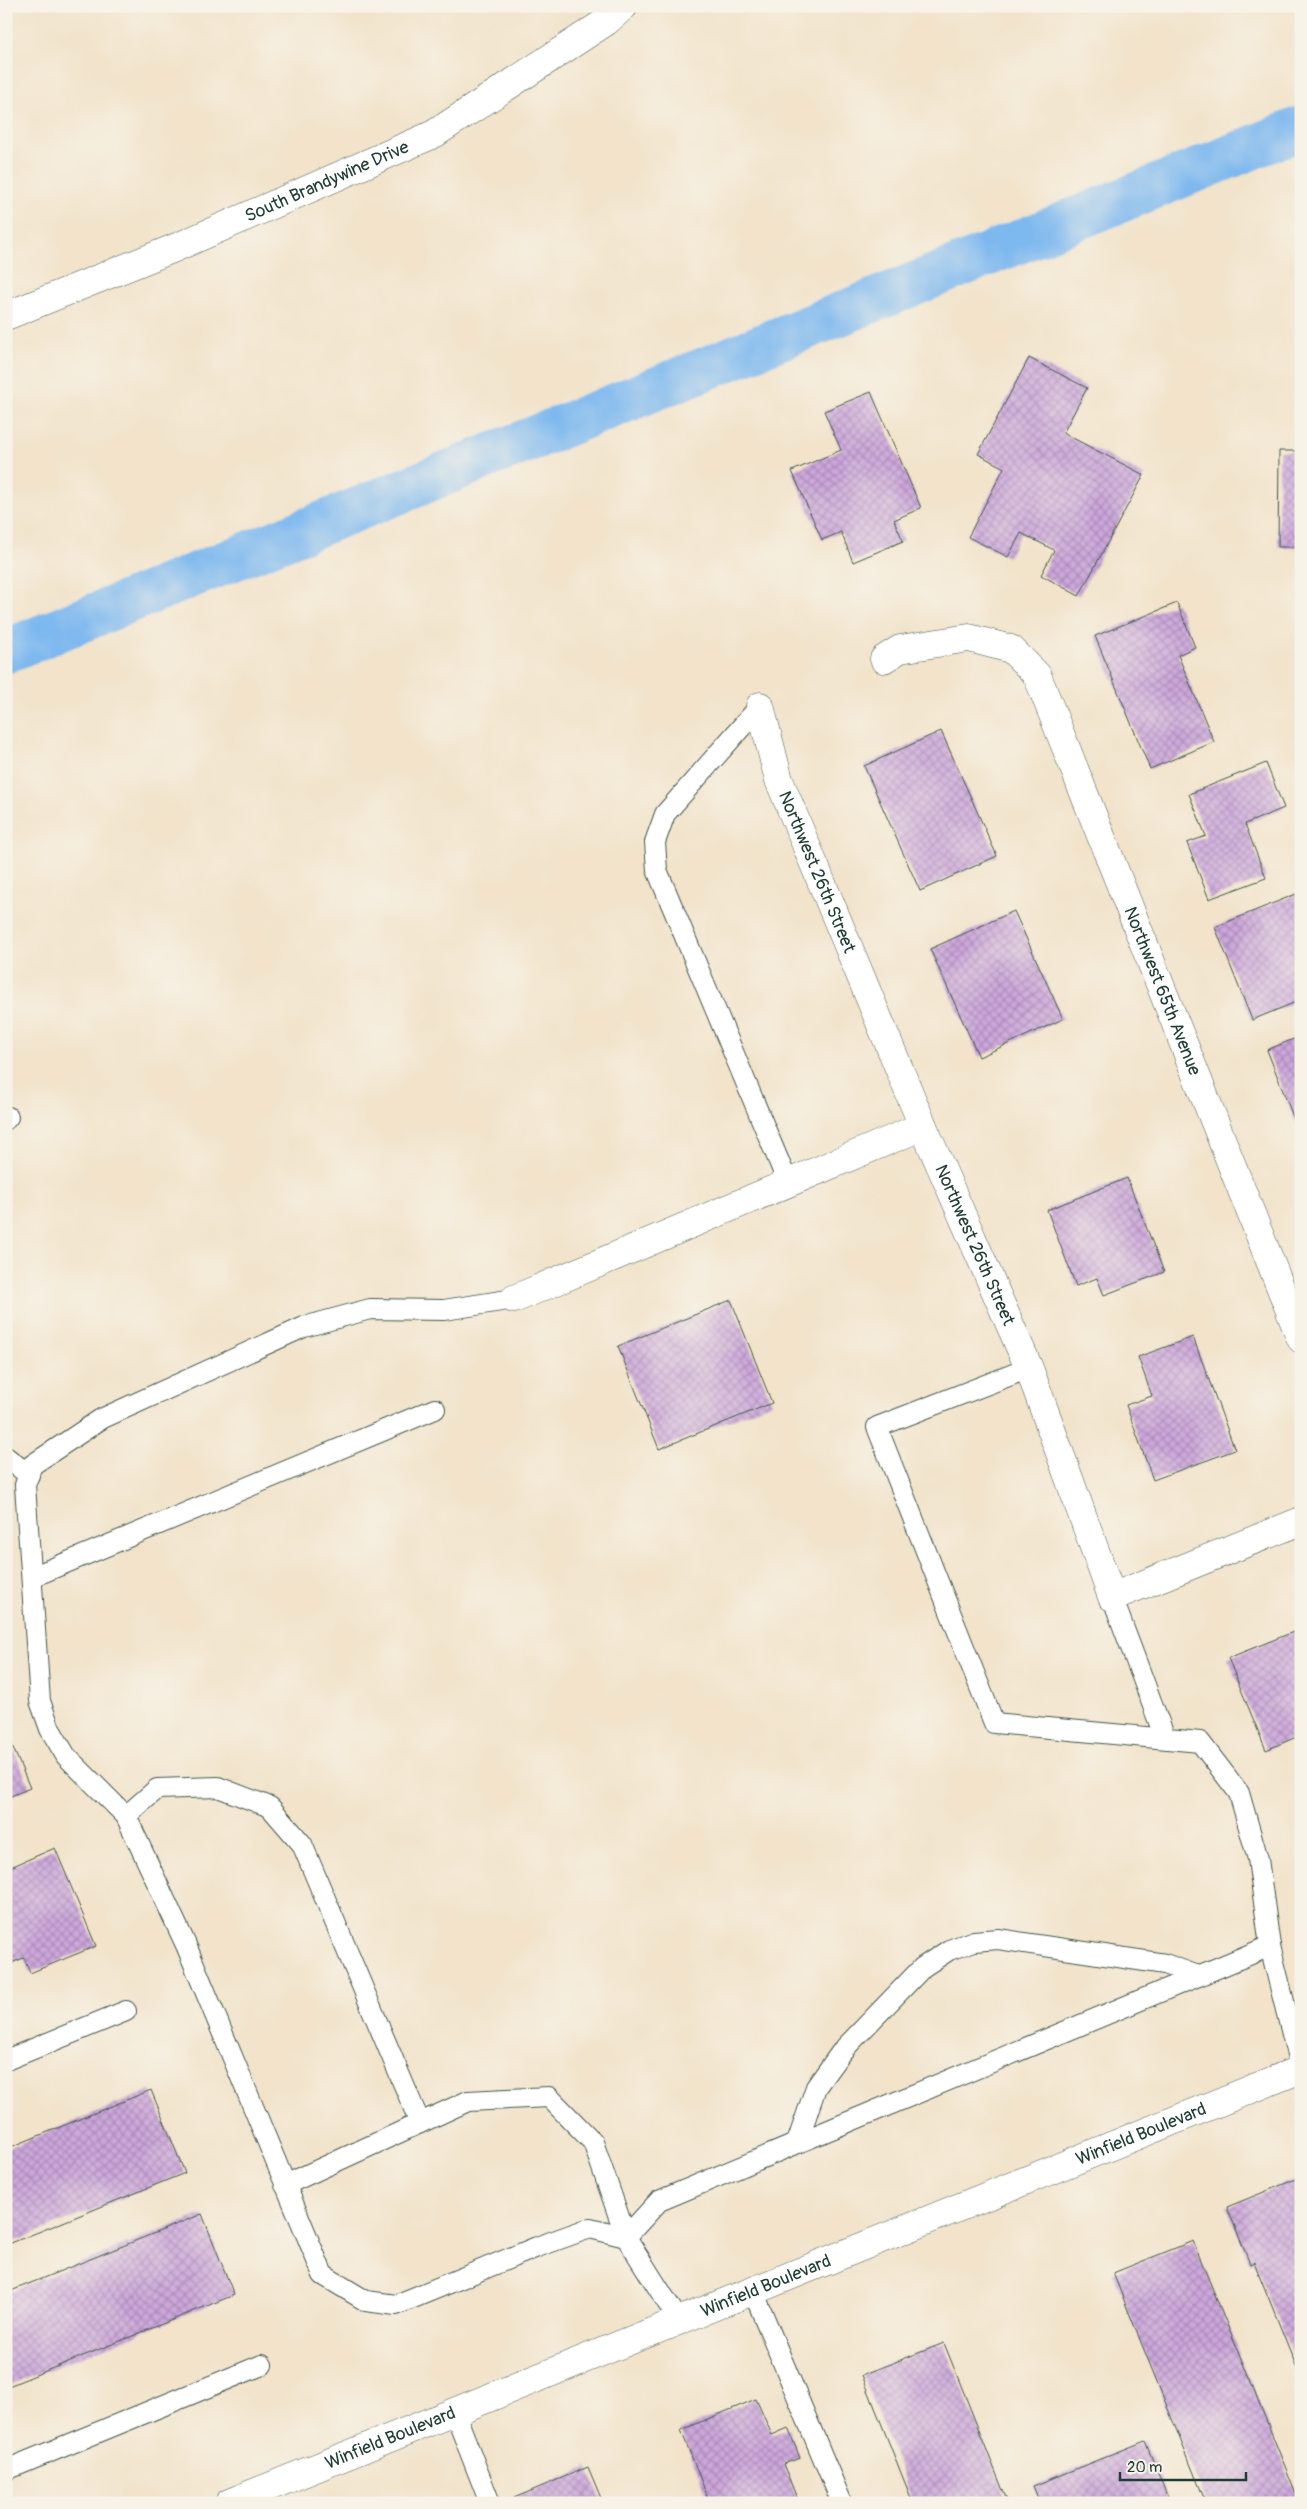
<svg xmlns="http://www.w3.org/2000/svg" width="1307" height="2509" font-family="Pangolin,sans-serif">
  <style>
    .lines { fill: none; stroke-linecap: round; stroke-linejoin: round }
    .canal { stroke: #7db8ef; stroke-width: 44 }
    .building { fill: url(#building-cross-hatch) }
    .service-casing { stroke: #3f564a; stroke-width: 22 }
    .minor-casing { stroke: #3f564a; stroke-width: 29 }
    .service { stroke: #fff; stroke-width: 20 }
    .minor { stroke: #fff; stroke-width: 28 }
    .labels { text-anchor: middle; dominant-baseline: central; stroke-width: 4.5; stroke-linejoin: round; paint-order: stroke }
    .street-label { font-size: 18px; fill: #1f3d34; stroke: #f7f3e8 }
  </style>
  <defs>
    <pattern id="building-cross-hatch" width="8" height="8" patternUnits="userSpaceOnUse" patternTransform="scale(1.25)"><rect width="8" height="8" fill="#cda7dc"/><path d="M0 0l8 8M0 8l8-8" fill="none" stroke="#a689b3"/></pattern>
  </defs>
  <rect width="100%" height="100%" fill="#f7f3e8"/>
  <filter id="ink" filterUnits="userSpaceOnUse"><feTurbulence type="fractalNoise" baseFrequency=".02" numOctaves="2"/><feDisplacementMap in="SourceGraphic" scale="10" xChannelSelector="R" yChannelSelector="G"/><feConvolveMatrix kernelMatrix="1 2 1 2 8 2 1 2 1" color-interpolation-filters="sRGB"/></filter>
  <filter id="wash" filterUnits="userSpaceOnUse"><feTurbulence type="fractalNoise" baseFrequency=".0096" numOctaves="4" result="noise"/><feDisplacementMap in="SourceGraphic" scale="20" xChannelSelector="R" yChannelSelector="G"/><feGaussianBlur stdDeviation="1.12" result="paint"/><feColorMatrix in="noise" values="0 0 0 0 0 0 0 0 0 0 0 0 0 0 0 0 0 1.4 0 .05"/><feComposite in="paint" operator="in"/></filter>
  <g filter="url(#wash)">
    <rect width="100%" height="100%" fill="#f2e3ca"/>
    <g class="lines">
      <polyline class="canal" points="6,651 1301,128"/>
    </g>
    <g id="blocks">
      <g class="building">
        <polygon points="1029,358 1087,388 1063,433 1144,475 1079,596 1041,575 1054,550 1021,533 1008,557 968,537 1004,468 978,454"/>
        <polygon points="871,392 921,508 894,520 903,541 853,562 841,532 822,540 792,471 841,450 824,411"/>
        <polygon points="1279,451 1301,451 1301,547 1278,547"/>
        <polygon points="1177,603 1195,647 1178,655 1214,742 1150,769 1095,636"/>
        <polygon points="941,731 997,856 920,891 864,766"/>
        <polygon points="1266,763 1284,808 1245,824 1266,878 1209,899 1187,843 1206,836 1189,794"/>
        <polygon points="1301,892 1301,1000 1252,1020 1215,927"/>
        <polygon points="1014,911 1063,1019 979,1057 930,949"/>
        <polygon points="1301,1036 1301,1137 1267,1050"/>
        <polygon points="1127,1178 1164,1272 1104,1295 1097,1278 1076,1286 1047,1210"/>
        <polygon points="731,1300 772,1403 659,1449 618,1346"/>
        <polygon points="1193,1337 1235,1450 1153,1480 1126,1405 1152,1396 1138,1357"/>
        <polygon points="1301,1629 1301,1735 1266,1750 1228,1658"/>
        <polygon points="6,1731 30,1788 6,1798"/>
        <polygon points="55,1848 96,1946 30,1973 24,1958 6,1965 6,1869"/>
        <polygon points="151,2090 185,2173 6,2245 6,2149"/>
        <polygon points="1301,2177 1301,2378 1254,2262 1250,2264 1227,2207"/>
        <polygon points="202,2214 234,2295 6,2387 6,2293"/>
        <polygon points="1193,2241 1300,2503 1206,2503 1113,2273"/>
        <polygon points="944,2343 1008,2503 913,2503 862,2375"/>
        <polygon points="756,2399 772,2435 788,2428 800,2458 783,2464 799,2503 710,2503 681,2430"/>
        <polygon points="1145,2441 1170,2503 1040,2503 1033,2486"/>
        <polygon points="588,2467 603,2503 516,2503 514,2498"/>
      </g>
    </g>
  </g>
  <g filter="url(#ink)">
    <use href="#blocks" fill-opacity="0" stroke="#3f564a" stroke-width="1"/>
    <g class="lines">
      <g class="service-casing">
        <g id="service">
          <polyline points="760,706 665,814 655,842 657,870 788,1183"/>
          <polyline points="6,1119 8,1117"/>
          <polyline points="514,1299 444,1310 370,1309 304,1327 101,1419 32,1465 25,1485 40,1701 50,1729 66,1756 126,1816 186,1945 323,2275 366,2301 396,2305 537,2247 590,2228 626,2237 679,2321"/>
          <polyline points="1029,1368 877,1427 994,1723 1200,1742 1239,1793 1258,1859 1270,1946"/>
          <polyline points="6,1457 29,1475"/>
          <polyline points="32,1577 435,1409"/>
          <polyline points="1112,1597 1165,1738"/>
          <polyline points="126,1816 157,1789 218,1787 270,1807 302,1844 420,2123"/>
          <polyline points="6,2060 126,2011"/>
          <polyline points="797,2143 816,2087 842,2051 923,1967 949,1950 974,1941 998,1939 1165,1964 1198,1976"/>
          <polyline points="285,2185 468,2101 549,2097 593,2142 626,2237 659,2201 1270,1946 1301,2070"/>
          <polyline points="753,2291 842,2503"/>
          <polyline points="454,2411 490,2503"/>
          <polyline points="6,2470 262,2365"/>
        </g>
      </g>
      <g class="minor-casing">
        <g id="minor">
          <path id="s1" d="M6,316L177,247L434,134L607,21L624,6"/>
          <path id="s2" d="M884,659L900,649L969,638L1011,649L1037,675L1301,1339"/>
          <path id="s3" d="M760,706L779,780L923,1126L1029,1368L1112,1597L1301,1521"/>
          <polyline points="514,1299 923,1126"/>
          <path id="s4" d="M229,2503L1301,2069"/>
        </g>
      </g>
      <use href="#service" class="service"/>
      <use href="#minor" class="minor"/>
    </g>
  </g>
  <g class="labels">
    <g class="street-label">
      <text stroke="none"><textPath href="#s1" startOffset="348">South Brandywine Drive</textPath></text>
      <text stroke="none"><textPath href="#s3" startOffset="176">Northwest 26th Street</textPath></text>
      <text stroke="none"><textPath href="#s2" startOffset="509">Northwest 65th Avenue</textPath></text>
      <text stroke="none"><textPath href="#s3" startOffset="581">Northwest 26th Street</textPath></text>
      <text stroke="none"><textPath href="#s4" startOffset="984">Winfield Boulevard</textPath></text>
      <text stroke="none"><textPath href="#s4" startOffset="579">Winfield Boulevard</textPath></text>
      <text stroke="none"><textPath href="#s4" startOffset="174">Winfield Boulevard</textPath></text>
    </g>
  </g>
  <rect width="1307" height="2509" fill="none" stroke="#f7f3e8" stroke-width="25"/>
  <path d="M1120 2472v8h126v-8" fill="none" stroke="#1f3d34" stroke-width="2.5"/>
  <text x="1127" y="2472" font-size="15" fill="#1f3d34" stroke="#f7f3e8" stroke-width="4" paint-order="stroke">20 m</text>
</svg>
